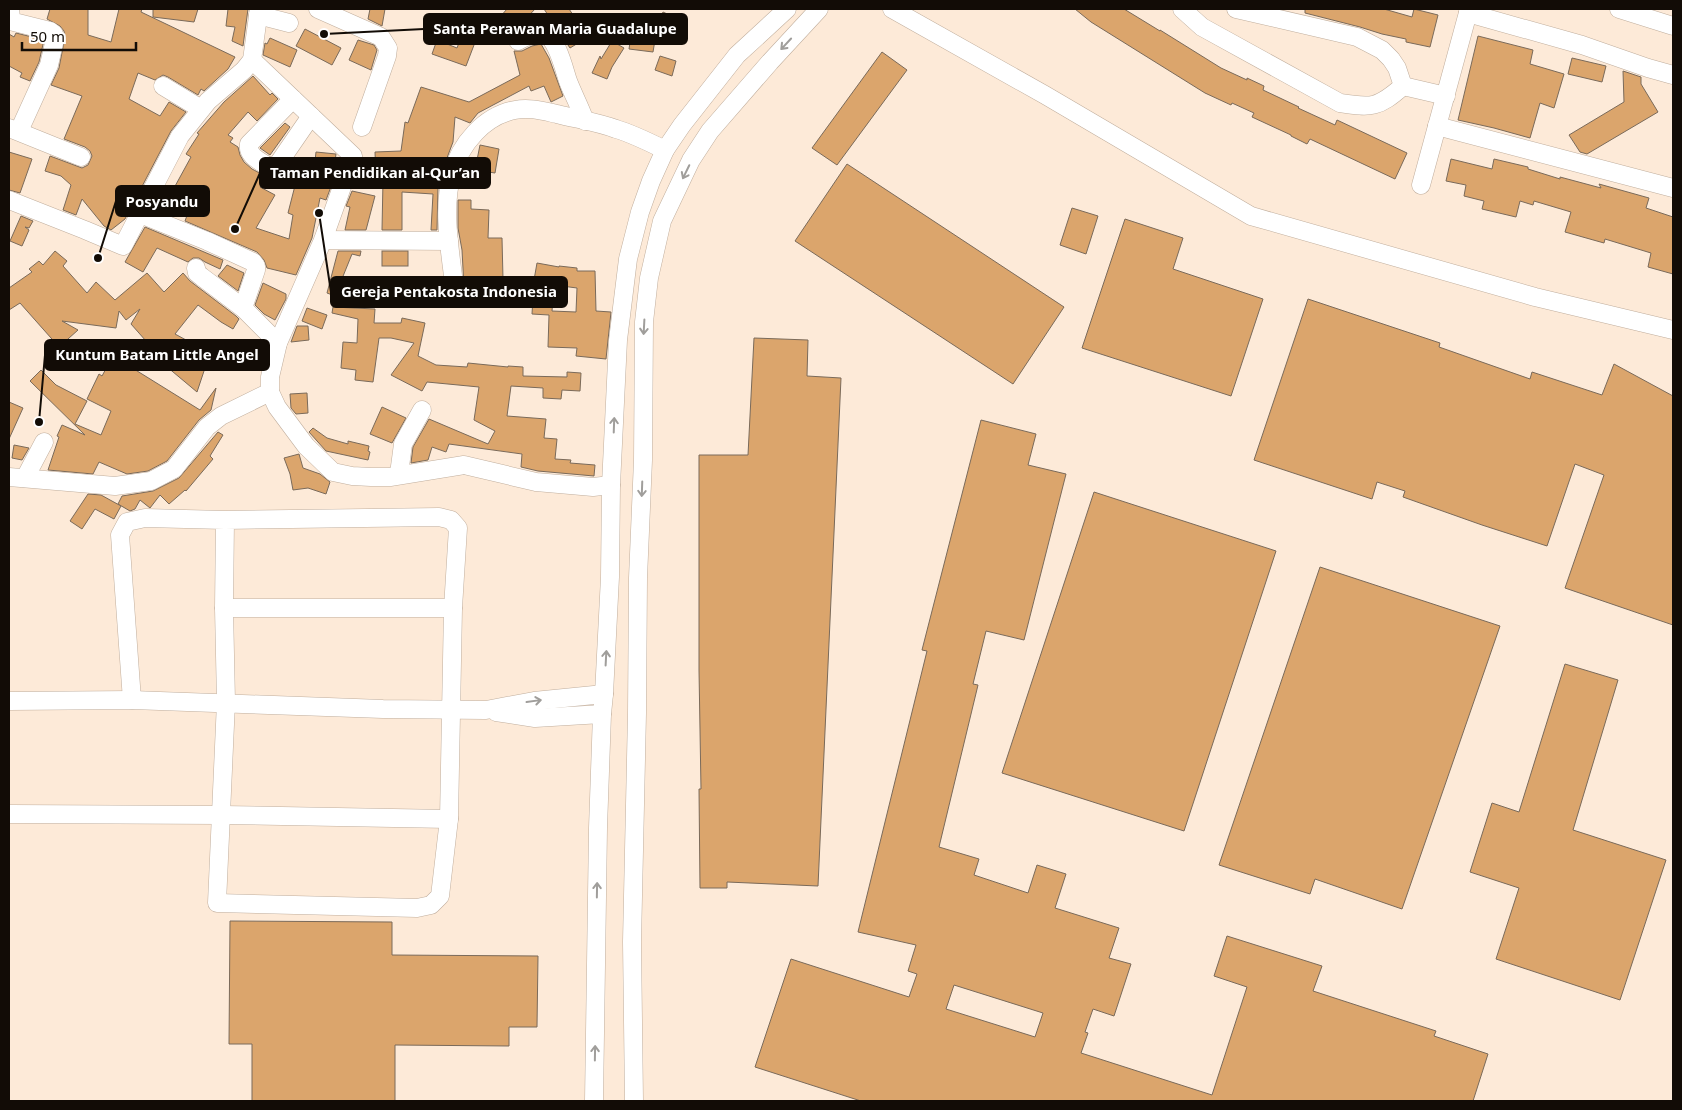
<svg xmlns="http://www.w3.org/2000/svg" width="1682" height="1110" font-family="'Noto Sans',sans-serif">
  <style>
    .building { fill: #dba56c; stroke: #7a6a5a; fill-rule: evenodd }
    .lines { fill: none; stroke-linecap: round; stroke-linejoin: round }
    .minor-casing { stroke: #c0ae9d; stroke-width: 19 }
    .minor { stroke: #fff; stroke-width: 18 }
    .oneway { stroke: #a09e9b }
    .leader { fill: none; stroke: #120c06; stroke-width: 2 }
    .callout-dot { fill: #120c06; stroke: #fff; stroke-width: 2 }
    .callout { fill: #120c06; stroke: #120c06; stroke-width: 2 }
    .callout-label { font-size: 15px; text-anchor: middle; font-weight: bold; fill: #fff }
  </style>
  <rect width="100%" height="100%" fill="#fdead8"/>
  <g class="building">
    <polygon points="50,9 88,9 88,35 111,42 119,9 142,9 141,12 235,57 228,69 204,91 201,89 198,95 168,77 163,75 155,80 138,73 129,99 160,116 169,102 186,112 171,131 125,219 111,230 104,226 82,199 76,215 63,210 71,185 61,176 45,171 50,156 82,168 88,165 92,156 90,151 85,147 64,139 82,96 51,85 59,68 65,37 64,31 60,26 47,19"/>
    <polygon points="153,9 198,9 194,22 153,17"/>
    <polygon points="228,9 248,9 243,46 232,41 235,27 226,26"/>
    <polygon points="370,9 385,9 382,26 368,19"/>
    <polygon points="507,9 535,9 508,38 493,25"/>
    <polygon points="544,9 569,9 588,37 570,48"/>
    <polygon points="1075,9 1124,9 1160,31 1160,30 1221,68 1247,80 1247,78 1264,86 1263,90 1299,107 1298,108 1335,125 1337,120 1407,153 1395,179 1310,139 1307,144 1291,136 1291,135 1252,117 1254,113 1232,103 1231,105 1205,93 1091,22"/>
    <polygon points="1305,9 1384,9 1412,17 1414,9 1438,15 1430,47 1406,42 1406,39 1382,34 1360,27 1305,13"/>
    <polygon points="663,12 680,20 674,33 656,25"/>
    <polygon points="468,19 482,24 466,66 432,54 437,40 457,48"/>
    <polygon points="305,29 341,48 332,65 296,46"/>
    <polygon points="16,33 44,40 39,62 30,81 20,77 22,73 9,66 9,34 14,37"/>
    <polygon points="631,36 655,40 653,52 629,49"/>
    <polygon points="1478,36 1533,50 1530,64 1564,74 1554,108 1540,103 1530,138 1494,128 1458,120"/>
    <polygon points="270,38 297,50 290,67 263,55 265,43 267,44"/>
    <polygon points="358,40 374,45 377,50 371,70 349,60"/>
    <polygon points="612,41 624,48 612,67 607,79 592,73 600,56 601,59"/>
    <polygon points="541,44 549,58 563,96 551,102 544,86 531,91 529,86 478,113 470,123 455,117 453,142 442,171 438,186 437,230 431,230 433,194 402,192 402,230 382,230 383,180 376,180 375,152 401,151 405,122 408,123 421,87 469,102 520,75 514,51 522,51 532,46"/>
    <polygon points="882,52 907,70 837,165 812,148"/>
    <polygon points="660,56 676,61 672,76 655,70"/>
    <polygon points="1572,58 1606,66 1602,82 1568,74"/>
    <polygon points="1623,71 1641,77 1641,84 1658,112 1587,154 1580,152 1569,135 1624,102"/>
    <polygon points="253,76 270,95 272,93 278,99 257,121 248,112 228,135 233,138 230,142 238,147 240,155 244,162 252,169 267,177 260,187 275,195 256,228 289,239 293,215 288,213 300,166 314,170 316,152 336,154 332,184 326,200 320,198 312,238 296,275 267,268 264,260 257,252 185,221 189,210 168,199 191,157 186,154 199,134 197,133 224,102"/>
    <polygon points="285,123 290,127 270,155 260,148"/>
    <polygon points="480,145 499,149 495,173 475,170"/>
    <polygon points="9,152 32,159 20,193 9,190"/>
    <polygon points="1451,159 1492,169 1494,159 1528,167 1528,169 1560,179 1560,177 1601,188 1599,184 1649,198 1646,208 1673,217 1673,274 1648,267 1651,253 1605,239 1604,243 1565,232 1571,212 1534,201 1533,205 1520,201 1516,217 1482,209 1484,201 1464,196 1466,185 1446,181"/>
    <polygon points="847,164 1064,307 1013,384 795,241"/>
    <polygon points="352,191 375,196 366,230 345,230 350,207 346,206"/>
    <polygon points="458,200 471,200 471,209 489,210 488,238 502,238 503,279 479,279 479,287 464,287 462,250 458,228"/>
    <polygon points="1072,208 1098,216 1086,254 1060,245"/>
    <polygon points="21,216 33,221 29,228 25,227 29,230 22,246 10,241"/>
    <polygon points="1125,219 1183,238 1173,269 1263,299 1231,396 1082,348"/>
    <polygon points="145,227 223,260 220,269 205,262 199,258 193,258 188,262 157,248 143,272 125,262"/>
    <polygon points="55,251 67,261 63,266 87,293 96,282 115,300 147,273 164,292 183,273 190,281 236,316 239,319 233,329 221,322 198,305 175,334 210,353 197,392 142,346 146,341 131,324 140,309 126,320 119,311 116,328 62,321 78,330 59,347 20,303 9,310 9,288 32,272 29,269 39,261 43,265"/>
    <polygon points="338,251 361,251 360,256 352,254 335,296 327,293"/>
    <rect x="382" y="251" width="26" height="15"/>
    <path d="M537,263L559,267V266L577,268V271H595L596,311L611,312L606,359L576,356L577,348L548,347L549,315L532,314L534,280ZM554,285L577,288L576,312L552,311Z"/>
    <polygon points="227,265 244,273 238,291 218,276"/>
    <polygon points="263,283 286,294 286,299 275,320 264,314 255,305"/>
    <polygon points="1308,299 1440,343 1439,347 1530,379 1532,372 1602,395 1614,364 1673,396 1673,625 1565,588 1604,475 1575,464 1547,546 1482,525 1403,497 1405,491 1377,482 1372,499 1254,460"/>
    <polygon points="333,307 375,309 374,323 401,323 402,318 425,323 418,356 436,365 467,367 468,363 508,367 508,366 523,367 523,376 567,377 567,372 581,373 580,391 562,390 561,399 543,398 543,388 511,386 507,416 546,419 544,438 557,439 555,459 571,460 570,463 595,465 594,476 538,471 521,467 522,454 449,444 446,452 432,447 428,460 411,463 413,447 429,419 488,444 495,431 474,420 479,387 427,382 422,391 391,375 414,343 391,338 379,338 373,382 355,380 356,370 341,368 343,342 357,343 358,319 332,313"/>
    <polygon points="307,308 327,315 322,329 302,321"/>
    <polygon points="297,326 308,326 309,340 291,342"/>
    <polygon points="754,338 808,340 807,376 841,378 818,886 727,882 727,888 700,888 699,789 701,789 699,670 699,455 748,455"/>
    <polygon points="241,342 260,348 253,370 234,364"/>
    <polygon points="113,356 200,410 216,388 211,410 199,420 167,461 148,471 127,474 99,462 93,474 48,470 59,437 57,436 62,425 85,435 30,381 41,370 56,385 87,401 75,424 101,435 111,411 87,399 99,374 102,376"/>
    <polygon points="307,393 308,413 296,414 291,408 290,394"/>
    <polygon points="9,402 23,408 9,439"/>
    <polygon points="382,407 406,418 392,443 370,434"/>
    <path d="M981,420L1036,434L1028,465L1066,474L1024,640L986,631L973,684L978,685L939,847L979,859L974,875L1028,893L1037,865L1066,874L1055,908L1119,928L1109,958L1131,964L1114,1016L1093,1009L1085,1032L1088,1033L1081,1053L1212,1095L1247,987L1214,976L1227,936L1322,966L1313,991L1436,1031L1434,1036L1488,1054L1473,1101H861L755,1067L791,959L909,997L917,974L908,971L916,945L858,932L927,651L922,650ZM954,985L1043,1013L1035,1037L946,1009Z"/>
    <polygon points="313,428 327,438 348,444 348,441 369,446 368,451 370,452 368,460 326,451 309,432"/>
    <polygon points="218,432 223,435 210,456 213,459 186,491 185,490 169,504 160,495 150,508 140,500 135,509 130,511 118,504 122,496 153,491 179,478"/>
    <polygon points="14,445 29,448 22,460 12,458"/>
    <polygon points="299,454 303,468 320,474 330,482 326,494 308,488 293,490 290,474 284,458"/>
    <polygon points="1094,492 1276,551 1184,831 1002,773"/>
    <polygon points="88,494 101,495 121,506 114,519 95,509 82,529 70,521"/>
    <polygon points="1320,567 1500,626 1402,909 1315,879 1310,894 1219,865"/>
    <polygon points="1565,664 1618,680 1573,830 1666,860 1620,1000 1496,959 1519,888 1470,872 1492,803 1519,812"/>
    <polygon points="230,921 392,922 392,955 538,956 537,1027 509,1027 509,1046 395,1045 395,1101 252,1101 252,1044 229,1044"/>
  </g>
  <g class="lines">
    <g class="minor-casing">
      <g id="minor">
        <polyline points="10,9 11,18 14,22 50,31 54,34 55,39 49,65 19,131"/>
        <polyline points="318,9 381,37 388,48 387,56 362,127"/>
        <polyline points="892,9 1045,95 1251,216 1535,297 1673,330"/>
        <path d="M1182,9L1202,27L1340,103C1372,108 1378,108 1403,86"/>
        <polyline points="1236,9 1357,37 1382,50 1391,59 1397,68 1403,86"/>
        <polyline points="1619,9 1673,26"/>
        <polyline points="1468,13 1582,45 1648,68 1673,75"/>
        <polyline points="258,15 289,23"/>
        <path d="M518,41C526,37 535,31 543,33C557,37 564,69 568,81C573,94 580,107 585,121"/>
        <polyline points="252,60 353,156 323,240 278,343 270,377 270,392 277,407 306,446 333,472 352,476 371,477 390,477 464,465 536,482 593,487 611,485"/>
        <polyline points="163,86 201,109"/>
        <polyline points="1403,86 1446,96"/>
        <path d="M293,99L249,144C247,156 260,161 269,167L278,164L311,116"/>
        <polyline points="1437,126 1673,188"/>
        <polyline points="9,128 81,157"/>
        <polyline points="1421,185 1469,9"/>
        <polyline points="9,200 85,230 123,246 180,136 208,101 244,70 252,60 259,9"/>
        <polyline points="140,214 207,241 253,262 256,266 256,270 243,308"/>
        <polyline points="323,240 449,241"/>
        <polyline points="196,268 197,273 202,277 243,308 278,343"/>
        <path d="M454,284C450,249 442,209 452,174C460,144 484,116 515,110C529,107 543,111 557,114C576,119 597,122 616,129C633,134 649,142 665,150"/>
        <polyline points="399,474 403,444 422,410"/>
        <polyline points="9,477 115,486 151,481 174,469 207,427 221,416 270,392"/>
        <polyline points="25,478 44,442"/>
        <polyline points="224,608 453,608"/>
        <polyline points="132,700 120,535 127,522 145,518 225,520 439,517 451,520 458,528 453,608 449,819 440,896 431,905 417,908 217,903 226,702 224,608 225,520"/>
        <polyline points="9,701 132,700 383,709 486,710 534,701 604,694"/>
        <polyline points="496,712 535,718 602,714"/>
        <polyline points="9,814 222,815 449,819"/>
        <polyline points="594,1101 598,828 602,714 604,694 610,577 611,485 618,340 628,259 640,212 651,181 665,150 682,125 737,55 787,9"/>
        <polyline points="634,1101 632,942 637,713 638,578 643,460 644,322 649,278 662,221 691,160 710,131 770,62 819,9"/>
      </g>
    </g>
    <use href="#minor" class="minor"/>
  </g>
  <defs><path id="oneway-shaft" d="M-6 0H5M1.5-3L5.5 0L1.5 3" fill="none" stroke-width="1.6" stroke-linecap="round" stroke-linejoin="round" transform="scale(1.25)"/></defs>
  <g class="oneway">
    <use href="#oneway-shaft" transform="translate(786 44) rotate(133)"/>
    <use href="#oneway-shaft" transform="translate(686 172) rotate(116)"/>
    <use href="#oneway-shaft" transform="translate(644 327) rotate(93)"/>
    <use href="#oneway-shaft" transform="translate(614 425) rotate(-88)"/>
    <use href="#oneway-shaft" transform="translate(642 489) rotate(92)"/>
    <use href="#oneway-shaft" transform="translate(606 658) rotate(-87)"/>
    <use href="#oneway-shaft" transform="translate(534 701) rotate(-8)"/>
    <use href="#oneway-shaft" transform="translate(597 890) rotate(-89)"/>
    <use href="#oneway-shaft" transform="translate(595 1053) rotate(-89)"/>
  </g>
  <path class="leader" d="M324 34L424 29M235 229L260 173M98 258L116 201M319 213L331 292M39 422L45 355"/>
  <g class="callout-dot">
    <circle cx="324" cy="34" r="5"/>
    <circle cx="235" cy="229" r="5"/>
    <circle cx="98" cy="258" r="5"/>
    <circle cx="319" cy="213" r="5"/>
    <circle cx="39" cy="422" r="5"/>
  </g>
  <g class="callout">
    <rect x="424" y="14" width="263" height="30" rx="5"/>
    <rect x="260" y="158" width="230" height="30" rx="5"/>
    <rect x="116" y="186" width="93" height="30" rx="5"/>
    <rect x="331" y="277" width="236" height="30" rx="5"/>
    <rect x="45" y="340" width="224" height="30" rx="5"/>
  </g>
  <g class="callout-label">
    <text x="555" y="34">Santa Perawan Maria Guadalupe</text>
    <text x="375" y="178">Taman Pendidikan al-Qur’an</text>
    <text x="162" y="207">Posyandu</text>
    <text x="449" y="297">Gereja Pentakosta Indonesia</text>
    <text x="157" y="360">Kuntum Batam Little Angel</text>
  </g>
  <rect width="1682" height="1110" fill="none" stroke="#120c06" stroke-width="20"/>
  <path d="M22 42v8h114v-8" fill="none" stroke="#120c06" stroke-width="2.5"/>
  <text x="30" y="42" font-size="15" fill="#120c06" stroke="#ffffff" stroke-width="4" paint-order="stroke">50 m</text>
</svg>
